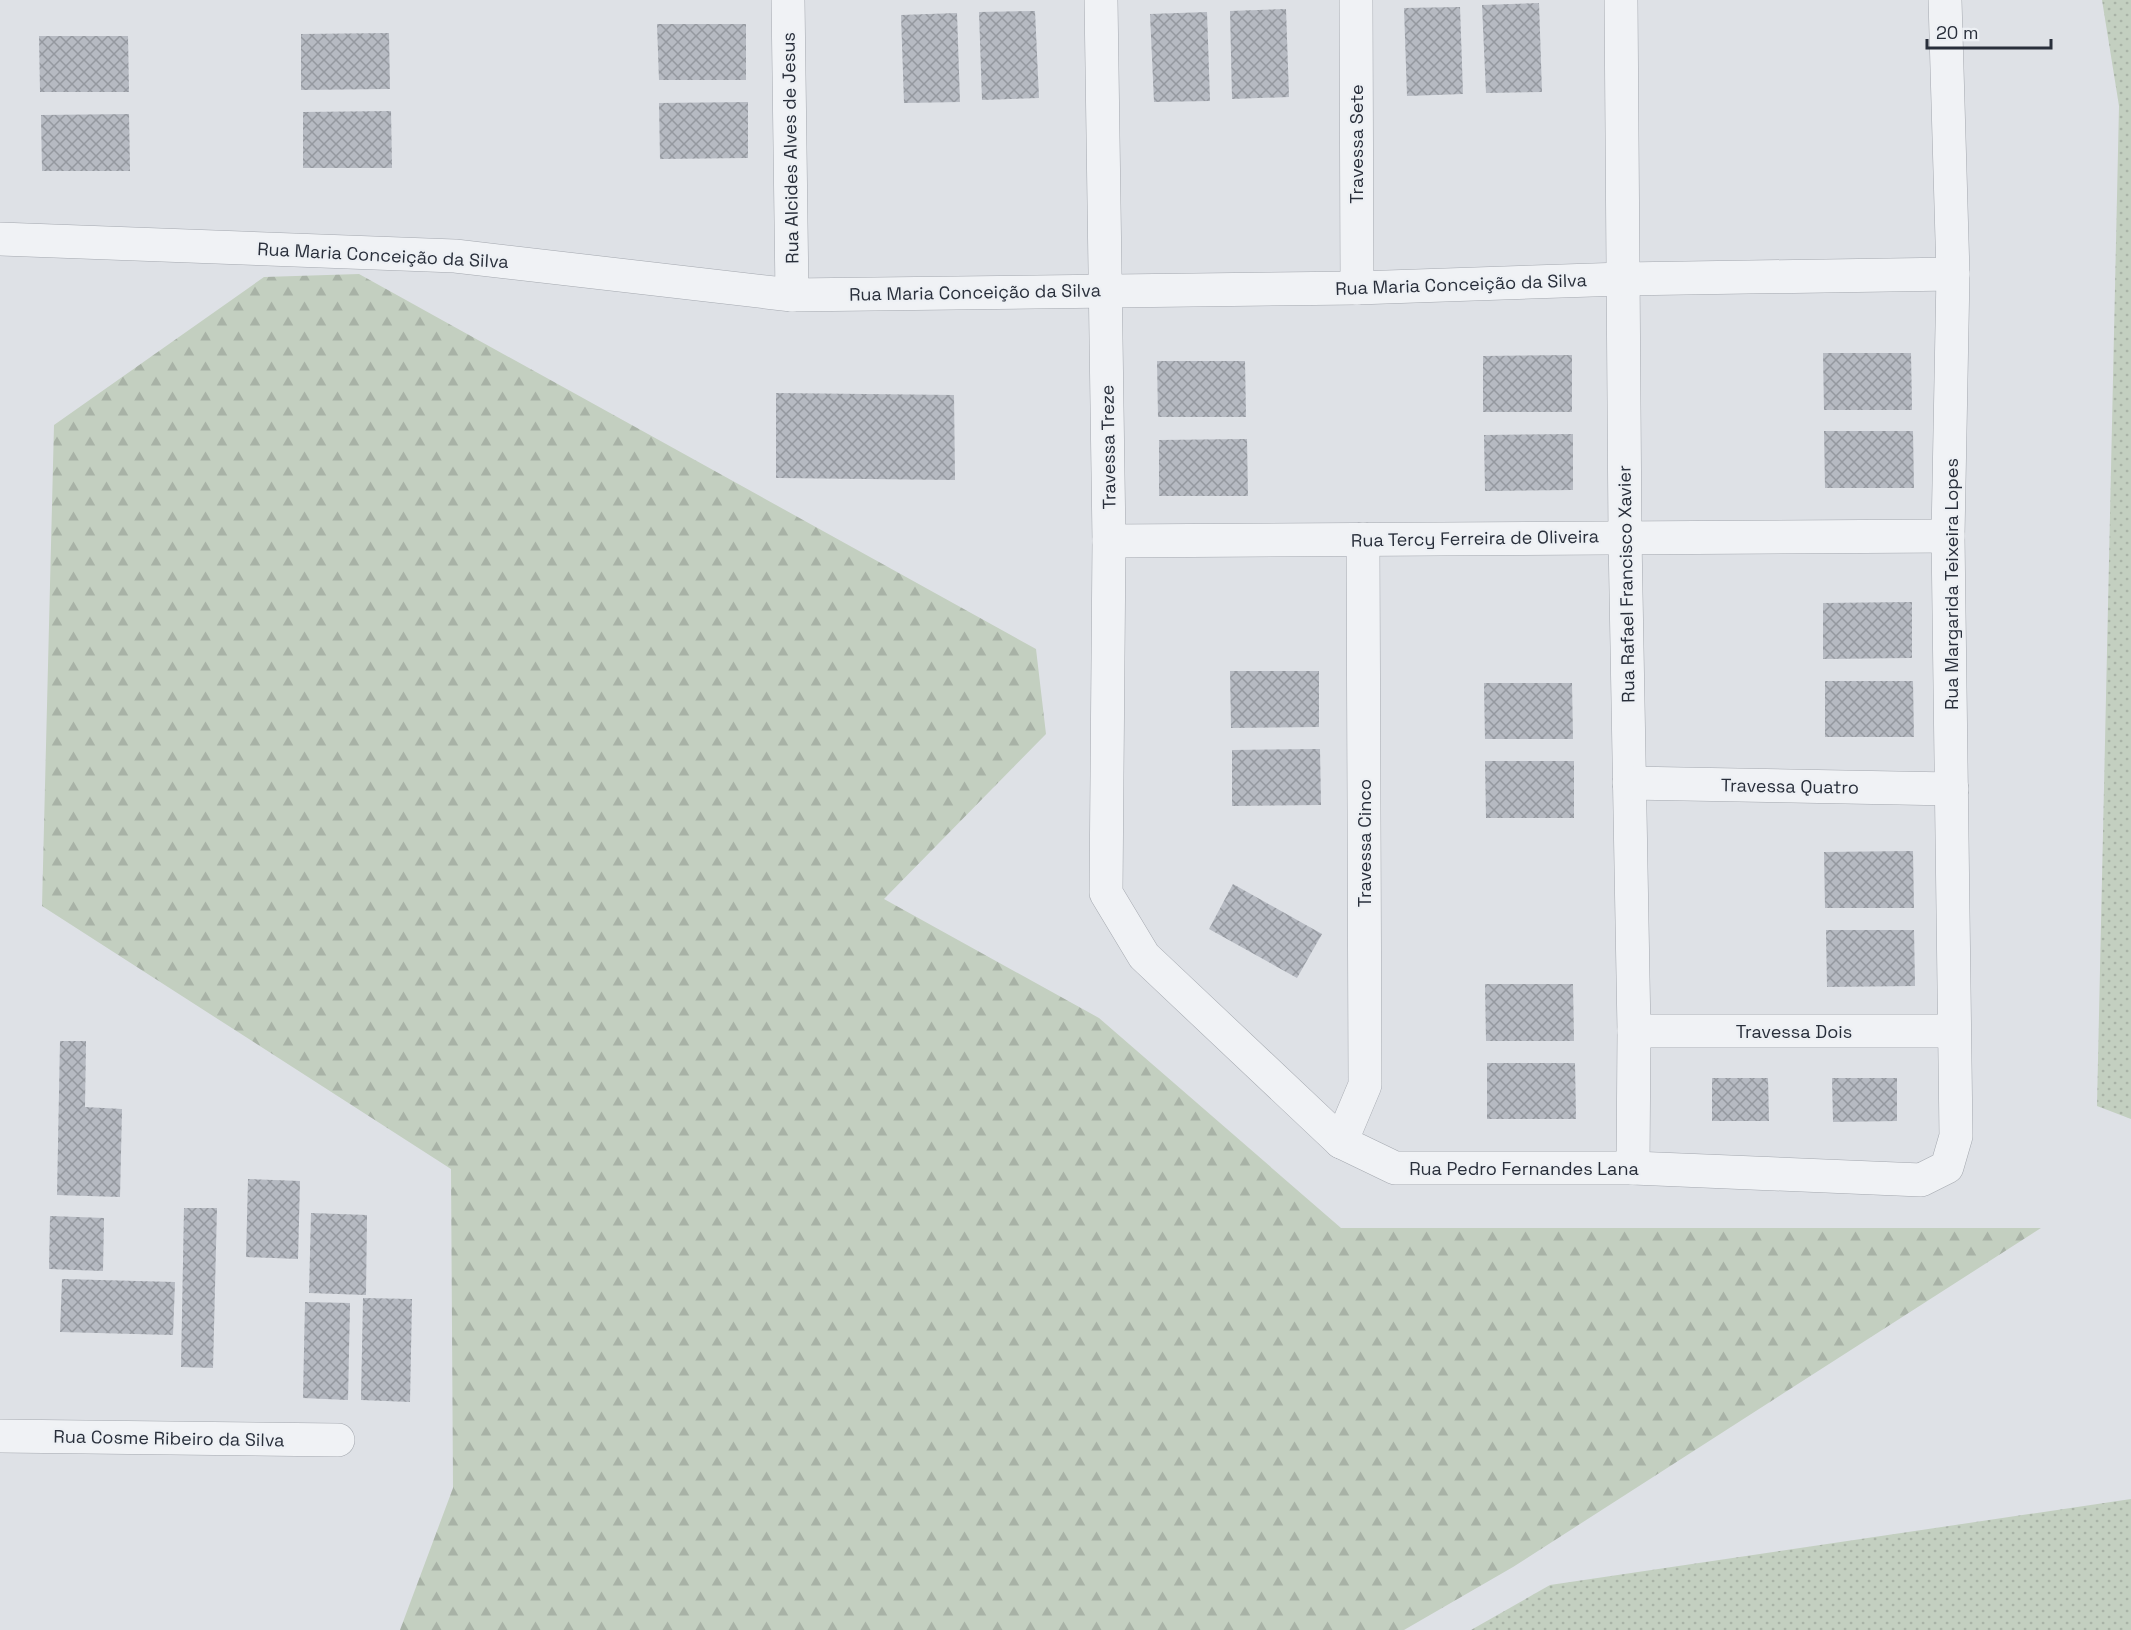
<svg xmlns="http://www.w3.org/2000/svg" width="2131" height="1630" font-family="'Space Grotesk',sans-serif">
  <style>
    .grass { fill: url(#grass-dots) }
    .forest { fill: url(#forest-firs) }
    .building { fill: url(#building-cross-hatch) }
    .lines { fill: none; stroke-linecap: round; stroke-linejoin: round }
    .minor-casing { stroke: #a4a8af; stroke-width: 34 }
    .minor { stroke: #f0f2f5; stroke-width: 33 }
    .labels { text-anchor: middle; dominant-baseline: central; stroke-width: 4.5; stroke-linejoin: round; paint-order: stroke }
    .street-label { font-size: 18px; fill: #292f3b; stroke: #edf0f4 }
  </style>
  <defs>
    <pattern id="grass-dots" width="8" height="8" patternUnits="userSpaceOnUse" patternTransform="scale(1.5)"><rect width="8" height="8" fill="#c3cfc0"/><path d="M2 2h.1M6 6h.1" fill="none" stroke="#a8b2a6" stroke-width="1.8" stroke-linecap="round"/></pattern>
    <pattern id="forest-firs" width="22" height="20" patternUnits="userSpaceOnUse" patternTransform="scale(1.5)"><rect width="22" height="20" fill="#c3cfc0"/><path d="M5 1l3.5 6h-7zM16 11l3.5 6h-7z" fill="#a8b2a6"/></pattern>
    <pattern id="building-cross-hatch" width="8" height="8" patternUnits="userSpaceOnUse" patternTransform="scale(1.5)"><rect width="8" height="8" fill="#b6bac2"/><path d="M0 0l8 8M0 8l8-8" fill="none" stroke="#94989f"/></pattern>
  </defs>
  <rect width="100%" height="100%" fill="#dee1e6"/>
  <g class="grass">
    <polygon points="2102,0 2131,0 2131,1119 2097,1106 2119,106"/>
    <polygon points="2131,1499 2131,1630 1471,1630 1550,1585"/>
  </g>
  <polygon class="forest" points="359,274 1036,649 1046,734 884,899 1099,1018 1341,1228 2041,1228 1513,1567 1404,1630 400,1630 453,1488 451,1169 42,906 54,425 264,277"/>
  <g class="building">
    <polygon points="1539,3 1542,92 1486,93 1482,5"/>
    <polygon points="1460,7 1463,94 1407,96 1404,8"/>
    <polygon points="1286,9 1289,97 1232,99 1230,11"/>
    <polygon points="1035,11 1039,98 982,100 979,12"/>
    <polygon points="1207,12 1210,101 1154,102 1150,14"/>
    <polygon points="957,13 960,102 904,103 901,15"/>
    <polygon points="657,24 746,24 746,80 659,80"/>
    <polygon points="389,33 390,89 301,90 301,34"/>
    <polygon points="39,36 128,36 129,92 40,92"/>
    <polygon points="748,102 748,158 660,159 659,103"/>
    <polygon points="391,111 392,168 303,168 303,112"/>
    <polygon points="129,114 130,171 42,171 41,115"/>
    <polygon points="1823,353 1911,353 1912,410 1824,410"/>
    <polygon points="1572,355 1572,412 1483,412 1483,356"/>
    <polygon points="1157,361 1245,361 1246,417 1158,417"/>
    <polygon points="776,393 954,395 955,480 776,478"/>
    <polygon points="1824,431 1913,431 1914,488 1825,488"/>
    <polygon points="1573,434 1573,490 1485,491 1484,435"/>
    <polygon points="1247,439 1248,496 1159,496 1159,440"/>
    <polygon points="1912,602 1912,658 1823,659 1823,603"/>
    <polygon points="1230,671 1319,671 1319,727 1231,728"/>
    <polygon points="1825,681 1913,681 1914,737 1825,737"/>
    <polygon points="1484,683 1572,683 1573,739 1485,739"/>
    <polygon points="1320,749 1321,805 1232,806 1232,750"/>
    <polygon points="1485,761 1574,761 1574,818 1486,818"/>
    <polygon points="1913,851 1914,908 1825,908 1824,852"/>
    <polygon points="1233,884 1322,934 1297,978 1209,929"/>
    <polygon points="1826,930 1914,930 1915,986 1827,987"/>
    <polygon points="1485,984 1573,984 1574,1041 1486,1041"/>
    <polygon points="60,1041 86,1041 85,1107 122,1109 120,1197 57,1195"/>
    <polygon points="1487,1063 1575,1063 1576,1119 1487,1119"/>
    <polygon points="1712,1078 1768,1078 1769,1121 1712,1121"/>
    <polygon points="1832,1078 1897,1078 1897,1121 1833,1122"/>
    <polygon points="248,1179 300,1181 298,1259 246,1257"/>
    <polygon points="184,1208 217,1208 213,1368 181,1367"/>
    <polygon points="311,1213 367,1215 366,1295 309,1293"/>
    <polygon points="50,1216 104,1218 103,1271 49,1269"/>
    <polygon points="62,1279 175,1282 173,1335 60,1332"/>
    <polygon points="363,1298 412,1299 410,1402 361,1400"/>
    <polygon points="305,1302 350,1303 348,1400 303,1398"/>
  </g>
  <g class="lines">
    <g class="minor-casing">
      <g id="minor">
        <polyline points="788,0 792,295"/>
        <polyline points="1101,0 1109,541 1106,893 1144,956 1341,1142 1395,1168 1633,1168 1921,1180 1947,1167 1956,1136 1948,536 1953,274 1945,0"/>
        <polyline points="1356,0 1357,288"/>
        <polyline points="1621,0 1625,537 1634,1031 1633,1168"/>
        <polyline points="0,239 455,256 792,295 1357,288 1623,279 1953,274"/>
        <polyline points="1109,541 1948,536"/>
        <polyline points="1629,783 1952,789"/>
        <polyline points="1634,1031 1954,1031"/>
        <polyline points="1341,1142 1365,1085 1363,539"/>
        <polyline points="0,1436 338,1440"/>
      </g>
    </g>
    <use href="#minor" class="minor"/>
  </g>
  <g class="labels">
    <g class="street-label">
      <text transform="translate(1356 144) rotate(-90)">Travessa Sete</text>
      <text transform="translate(790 148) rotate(-91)">Rua Alcides Alves de Jesus</text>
      <text transform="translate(383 255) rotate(3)">Rua Maria Conceição da Silva</text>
      <text transform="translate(1461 284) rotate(-2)">Rua Maria Conceição da Silva</text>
      <text transform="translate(975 292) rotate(-1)">Rua Maria Conceição da Silva</text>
      <text transform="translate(1108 447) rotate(-91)">Travessa Treze</text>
      <text transform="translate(1475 538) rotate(-1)">Rua Tercy Ferreira de Oliveira</text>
      <text transform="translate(1626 584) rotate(-91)">Rua Rafael Francisco Xavier</text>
      <text transform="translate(1951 584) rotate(-90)">Rua Margarida Teixeira Lopes</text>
      <text transform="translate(1790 786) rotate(1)">Travessa Quatro</text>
      <text transform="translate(1364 843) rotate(-90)">Travessa Cinco</text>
      <text x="1794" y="1031">Travessa Dois</text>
      <text x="1524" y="1168">Rua Pedro Fernandes Lana</text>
      <text transform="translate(169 1438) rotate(1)">Rua Cosme Ribeiro da Silva</text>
    </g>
  </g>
  <path d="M1927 39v9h124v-9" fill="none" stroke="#292f3b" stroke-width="3"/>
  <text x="1936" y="39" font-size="18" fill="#292f3b" stroke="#edf0f4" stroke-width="4.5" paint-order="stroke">20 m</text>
</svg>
